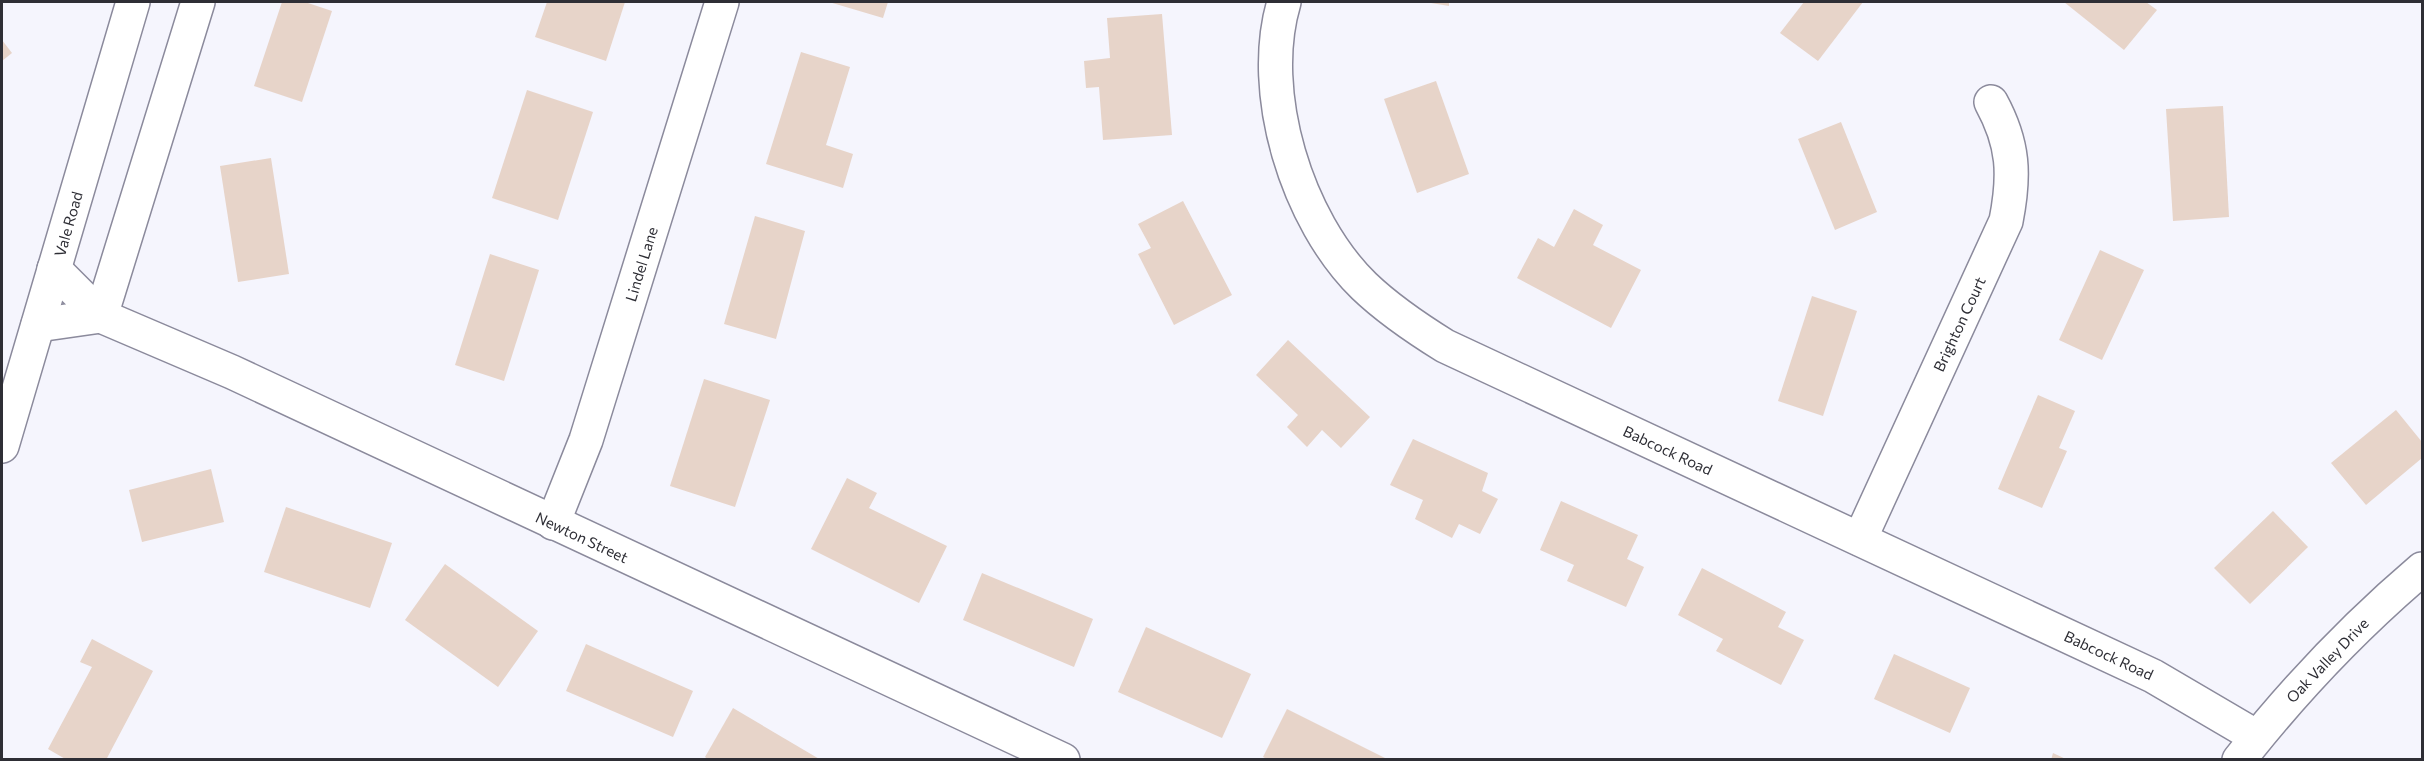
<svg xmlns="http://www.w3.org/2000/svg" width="2424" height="761" font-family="Commissioner,sans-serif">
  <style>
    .building { fill: #e7d4c9 }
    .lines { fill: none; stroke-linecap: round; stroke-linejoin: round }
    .minor-casing { stroke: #8b8a9c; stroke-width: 36 }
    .tertiary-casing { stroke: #8b8a9c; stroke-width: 36 }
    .secondary-casing { stroke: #8b8a9c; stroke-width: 36 }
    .minor { stroke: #fff; stroke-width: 33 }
    .tertiary { stroke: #fff; stroke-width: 33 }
    .secondary { stroke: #fff; stroke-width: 33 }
    .labels { text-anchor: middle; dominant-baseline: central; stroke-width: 4.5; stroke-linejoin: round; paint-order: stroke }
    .street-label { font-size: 15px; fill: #2e2e35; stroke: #fff }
  </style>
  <rect width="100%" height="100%" fill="#f5f5fd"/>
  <g class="building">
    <polygon points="282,2 305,2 332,11 302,102 254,86"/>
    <polygon points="547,2 625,2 606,61 535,37"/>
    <polygon points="829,2 888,2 883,18"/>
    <polygon points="1425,2 1449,2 1449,6"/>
    <polygon points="1804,2 1863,2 1818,61 1780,33"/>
    <polygon points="2064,2 2146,2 2157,10 2124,50"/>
    <polygon points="1162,14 1172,135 1103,140 1099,87 1086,88 1084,61 1110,58 1107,18"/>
    <polygon points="2,40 12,53 2,61"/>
    <polygon points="801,52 850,67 826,145 853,154 843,188 766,164"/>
    <polygon points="1436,81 1469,174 1417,193 1384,99"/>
    <polygon points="527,90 593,112 558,220 492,198"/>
    <polygon points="2223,106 2229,217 2173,221 2166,109"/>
    <polygon points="1841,122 1877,212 1835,230 1798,139"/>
    <polygon points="271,158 289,274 238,282 220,166"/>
    <polygon points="1183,201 1232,295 1174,325 1138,254 1151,248 1138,224"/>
    <polygon points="1574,209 1603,225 1593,245 1641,270 1611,328 1517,278 1538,238 1554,247"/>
    <polygon points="755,216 805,231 776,339 724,324"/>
    <polygon points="2100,250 2144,270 2102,360 2059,340"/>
    <polygon points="490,254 539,270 504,381 455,365"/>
    <polygon points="1812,296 1857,311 1823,416 1778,401"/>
    <polygon points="1288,340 1370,417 1341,448 1322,430 1307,447 1287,427 1298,415 1256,375"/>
    <polygon points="704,379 770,400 735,507 670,486"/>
    <polygon points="2038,395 2075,411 2059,448 2067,451 2042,508 1998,489"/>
    <polygon points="2396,410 2422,442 2422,458 2366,505 2331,463"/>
    <polygon points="1413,439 1488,473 1482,491 1498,499 1480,534 1459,524 1452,538 1415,519 1423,500 1390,485"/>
    <polygon points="211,469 224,522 142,542 129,490"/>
    <polygon points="847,478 877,493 869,508 947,546 919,603 811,549"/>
    <polygon points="1561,501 1638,535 1627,559 1644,567 1626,607 1567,581 1574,565 1540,550"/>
    <polygon points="286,507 392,543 370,608 264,572"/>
    <polygon points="2273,511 2308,547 2250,604 2214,568"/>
    <polygon points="445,564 538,631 498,687 405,620"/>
    <polygon points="1702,568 1786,612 1778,627 1804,640 1781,685 1716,651 1723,639 1678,615"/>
    <polygon points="982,573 1093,619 1074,667 963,620"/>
    <polygon points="1146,627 1251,674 1222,738 1118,692"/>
    <polygon points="92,639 153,671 106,760 67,760 48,749 92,667 80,662"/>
    <polygon points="586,644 693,691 673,737 566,691"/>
    <polygon points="1894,654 1970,688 1950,733 1874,699"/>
    <polygon points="733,708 821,760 709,760 705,757"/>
    <polygon points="1287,709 1389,760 1269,760 1263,757"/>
    <polygon points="2053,753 2068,760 2051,760"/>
  </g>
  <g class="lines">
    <g class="minor-casing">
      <g id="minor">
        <polyline points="198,2 101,316 232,372 1063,760"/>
        <path d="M1284,2C1257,92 1297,221 1364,286C1389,310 1416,328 1445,346L2153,676L2257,737"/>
        <polyline points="38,325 101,316 54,269"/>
        <polyline points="553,523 586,440 722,2"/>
        <path d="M1860,539L2006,221C2015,175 2014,144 1991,102"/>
      </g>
    </g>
    <g class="tertiary-casing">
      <path id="tertiary" d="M2239,760C2294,690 2355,626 2422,569"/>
    </g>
    <g class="secondary-casing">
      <polyline id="secondary" points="2,446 133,2"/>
    </g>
    <use href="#minor" class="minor"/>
    <use href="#tertiary" class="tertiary"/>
    <use href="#secondary" class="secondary"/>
  </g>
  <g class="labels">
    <g class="street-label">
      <text transform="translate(68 224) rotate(-74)">Vale Road</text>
      <text transform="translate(641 264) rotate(-73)">Lindel Lane</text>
      <text transform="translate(1959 324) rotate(-65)">Brighton Court</text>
      <text transform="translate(1668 450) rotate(25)">Babcock Road</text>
      <text transform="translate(582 537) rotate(25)">Newton Street</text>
      <text transform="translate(2109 655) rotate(25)">Babcock Road</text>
      <text transform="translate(2327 660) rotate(-46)">Oak Valley Drive</text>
    </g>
  </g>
  <rect width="2424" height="761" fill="none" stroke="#2e2e35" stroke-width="6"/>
</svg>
